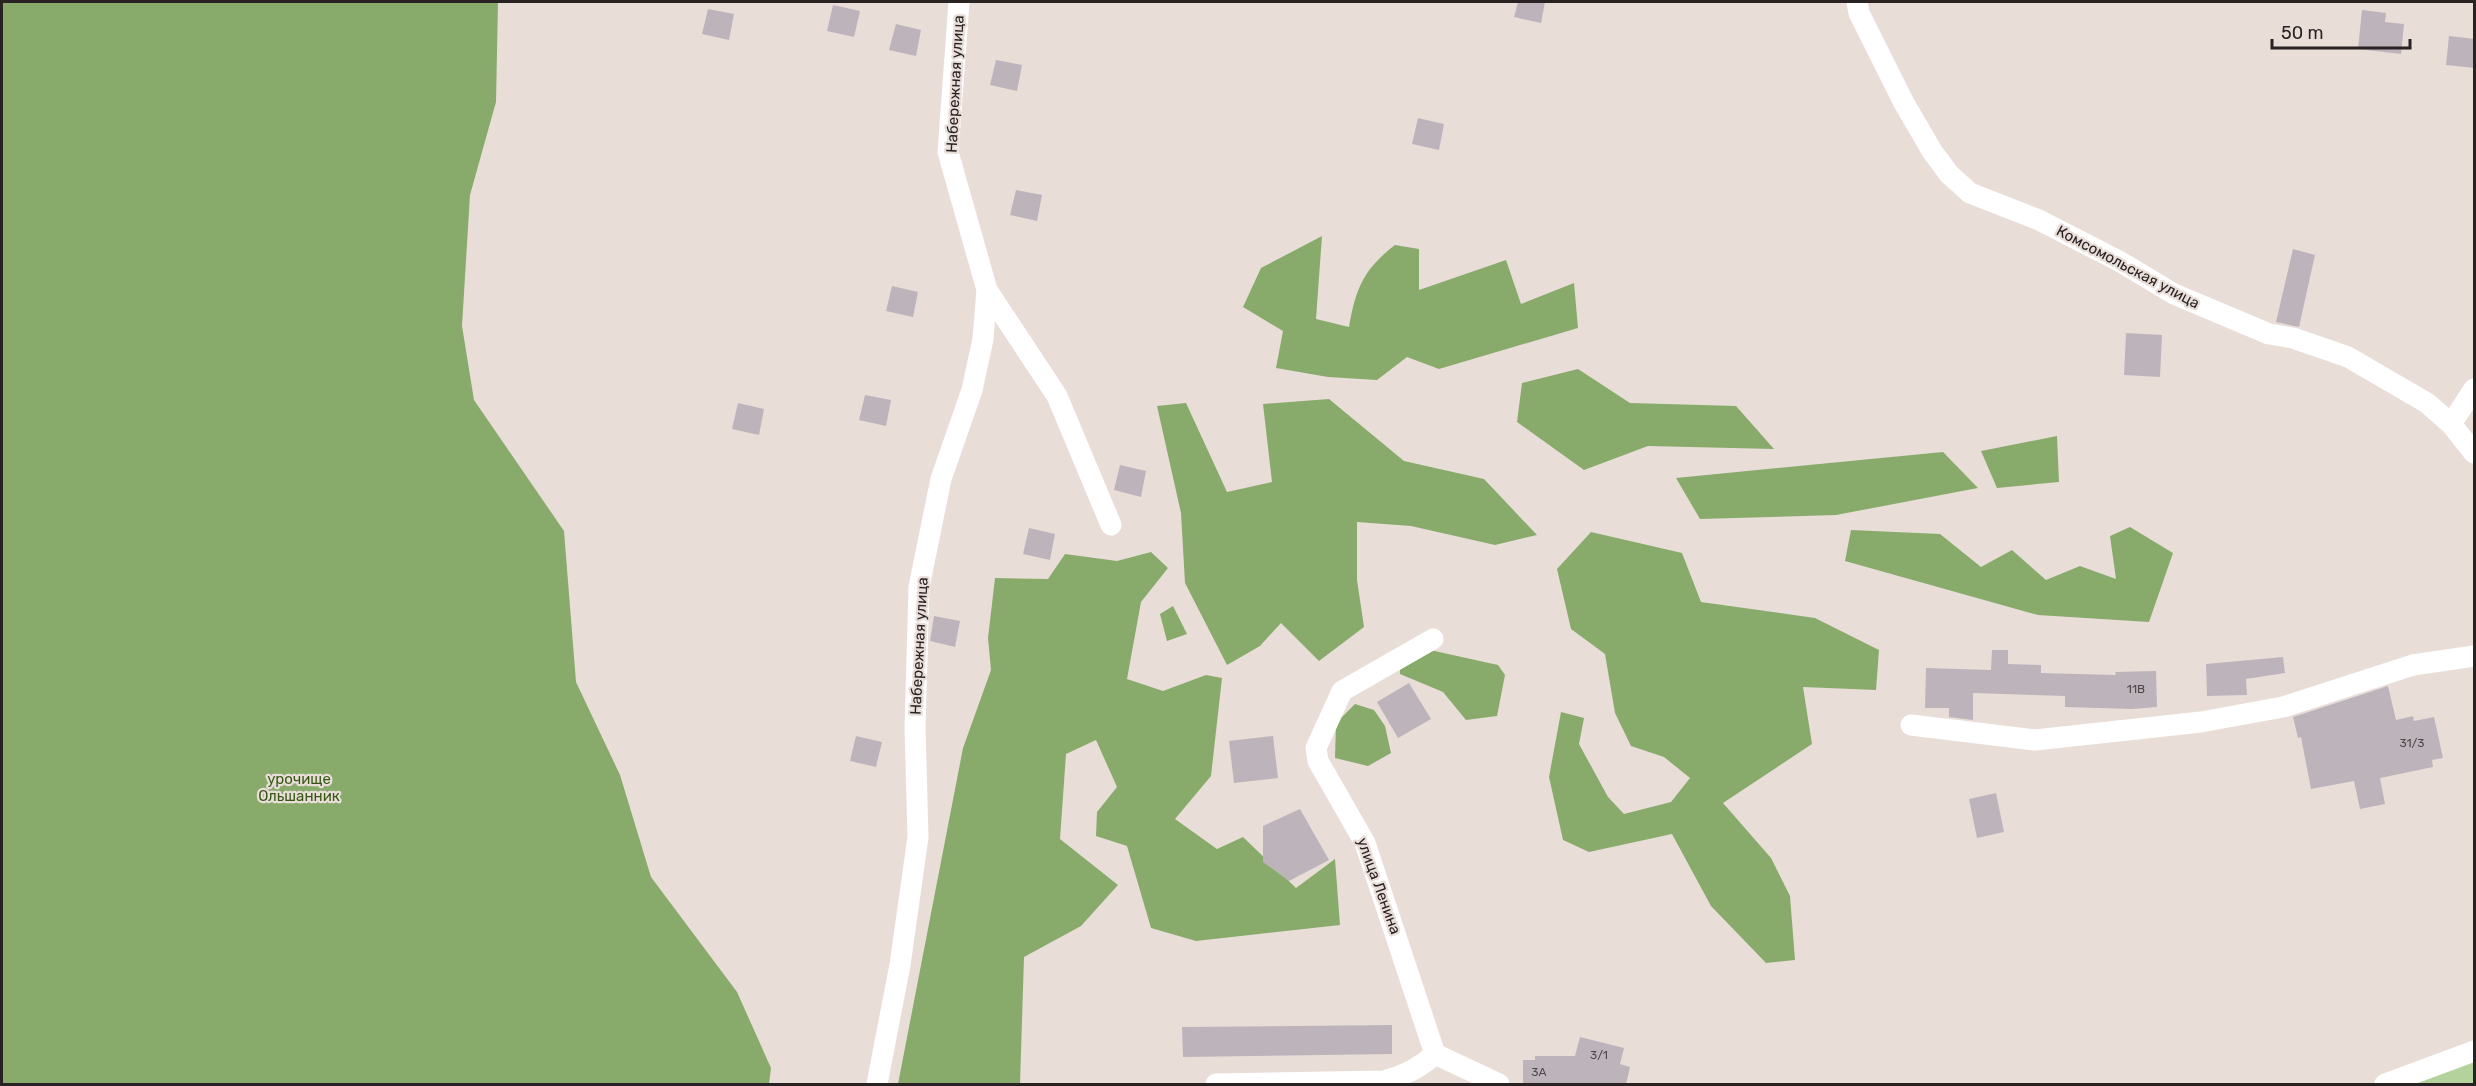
<svg xmlns="http://www.w3.org/2000/svg" width="2476" height="1086" font-family="Rubik,sans-serif">
  <style>
    .green { fill: #b4d39c }
    .forest { fill: #88ab6c }
    .building { fill: #bdb4bb }
    .lines { fill: none; stroke-linecap: round; stroke-linejoin: round }
    .minor { stroke: #fff; stroke-width: 21 }
    .labels { text-anchor: middle; dominant-baseline: central; stroke-width: 4.5; stroke-linejoin: round; paint-order: stroke }
    .number-label { font-size: 12px; fill: #4d4748 }
    .street-label { font-size: 15px; fill: #282322; stroke: #e9ddd8 }
    .park-label { font-size: 15px; fill: #365714; stroke: #e9ddd8 }
  </style>
  <rect width="100%" height="100%" fill="#e9ddd8"/>
  <polygon class="green" points="2474,1059 2474,1084 2401,1084"/>
  <g class="forest">
    <polygon points="2,2 498,2 496,102 470,195 462,326 474,400 564,531 576,682 620,775 651,877 737,992 771,1068 769,1084 2,1084"/>
    <path d="M1322,236L1316,319L1349,327C1356,288 1363,270 1395,245L1419,249V290L1506,260L1521,304L1574,283L1578,328L1439,369L1407,357L1377,380L1328,377L1276,368L1283,331L1243,307L1261,268Z"/>
    <polygon points="1578,369 1630,403 1736,406 1774,449 1648,446 1584,470 1517,422 1522,383"/>
    <polygon points="1329,399 1404,461 1484,479 1537,535 1495,545 1411,526 1357,522 1357,580 1364,627 1319,661 1281,623 1260,646 1227,665 1185,583 1181,513 1157,406 1186,403 1227,492 1272,482 1263,404"/>
    <polygon points="2057,436 2059,482 1997,488 1981,451"/>
    <polygon points="1943,452 1978,488 1836,515 1700,519 1676,478"/>
    <polygon points="2130,527 2173,553 2149,622 2038,615 1845,561 1851,530 1940,534 1981,567 2012,550 2046,580 2080,566 2116,579 2110,536"/>
    <polygon points="1591,532 1682,553 1701,602 1815,618 1879,650 1876,690 1803,687 1812,744 1723,803 1771,858 1790,896 1795,960 1766,963 1711,906 1672,834 1589,852 1563,840 1549,777 1561,712 1584,718 1579,744 1608,797 1624,814 1671,802 1690,778 1664,757 1631,746 1615,713 1605,654 1571,629 1557,569"/>
    <polygon points="1151,552 1168,568 1141,602 1127,679 1163,691 1206,675 1222,678 1211,776 1175,819 1217,849 1243,837 1296,888 1335,859 1340,925 1196,941 1151,928 1127,846 1096,836 1097,812 1117,787 1096,740 1066,754 1060,839 1118,885 1081,926 1024,957 1020,1084 898,1084 963,748 991,670 988,638 995,578 1048,579 1065,554 1117,561"/>
    <polygon points="1173,606 1187,634 1167,641 1160,614"/>
    <polygon points="1430,650 1498,665 1505,675 1497,716 1466,720 1443,692 1400,674 1400,662"/>
    <polygon points="1355,704 1374,710 1385,726 1391,753 1368,766 1335,758 1336,723"/>
  </g>
  <g class="building">
    <polygon points="1518,2 1545,2 1541,23 1514,17"/>
    <polygon points="833,5 860,11 854,37 827,31"/>
    <polygon points="708,9 734,14 729,40 702,34"/>
    <polygon points="2362,10 2386,13 2385,22 2404,24 2401,54 2358,49"/>
    <polygon points="896,24 921,30 916,56 889,50"/>
    <polygon points="2449,36 2475,39 2475,68 2446,65"/>
    <polygon points="996,60 1022,65 1017,91 990,85"/>
    <polygon points="1418,118 1444,124 1439,150 1412,144"/>
    <polygon points="1016,190 1042,195 1037,221 1010,215"/>
    <polygon points="2293,249 2315,255 2299,327 2276,322"/>
    <polygon points="892,286 918,292 913,317 886,311"/>
    <polygon points="2126,333 2162,335 2160,377 2124,375"/>
    <polygon points="865,395 891,400 886,426 859,420"/>
    <polygon points="738,403 764,409 759,435 732,429"/>
    <polygon points="1120,465 1146,471 1141,497 1114,490"/>
    <polygon points="1029,528 1055,534 1050,560 1023,554"/>
    <polygon points="934,616 960,621 955,647 930,641"/>
    <polygon points="1992,650 2008,650 2008,664 2041,665 2041,673 2116,675 2115,672 2156,671 2157,707 2132,709 2065,707 2065,696 1973,693 1973,720 1949,717 1949,708 1925,708 1926,668 1991,670"/>
    <polygon points="2283,657 2285,673 2246,679 2247,695 2207,696 2206,664"/>
    <polygon points="1409,683 1431,719 1398,738 1377,702"/>
    <polygon points="2388,686 2396,720 2413,716 2414,721 2434,717 2443,758 2432,760 2433,767 2380,778 2385,804 2360,809 2354,781 2311,789 2301,737 2298,738 2293,717"/>
    <polygon points="856,736 882,742 876,767 850,761"/>
    <polygon points="1273,736 1278,778 1234,783 1229,741"/>
    <polygon points="1996,793 2004,832 1977,838 1969,799"/>
    <polygon points="1300,809 1329,860 1289,881 1263,862 1263,826"/>
    <polygon points="1392,1025 1392,1054 1183,1057 1182,1027"/>
    <polygon points="1580,1037 1624,1048 1620,1064 1630,1067 1626,1084 1523,1084 1523,1060 1535,1060 1535,1056 1575,1056"/>
  </g>
  <g class="lines">
    <g class="minor">
      <polyline points="1857,2 1859,13 1904,103 1932,151 1949,174 1970,193 2039,220 2119,261 2174,294 2269,334 2293,338 2348,357 2427,403 2451,424 2474,453"/>
      <polyline points="987,290 1057,396 1111,525"/>
      <polyline points="2451,424 2474,389"/>
      <polyline points="1433,639 1342,691 1316,748 1318,761 1365,843 1435,1054 1499,1084"/>
      <polyline points="1911,725 2035,740 2201,722 2283,707 2413,665 2474,656"/>
      <polyline points="877,1084 900,965 918,837 915,728 919,587 941,479 972,390 983,339 987,290 948,152 959,2"/>
      <path d="M1216,1084L1384,1081C1404,1076 1420,1068 1435,1054"/>
      <polyline points="2385,1084 2474,1051"/>
    </g>
  </g>
  <g class="labels">
    <g class="number-label">
      <text x="2136" y="689">11В</text>
      <text x="2412" y="743">31/3</text>
      <text x="1599" y="1055">3/1</text>
      <text x="1539" y="1072">3А</text>
    </g>
    <g class="street-label">
      <text transform="translate(955 84) rotate(-87)">Набережная улица</text>
      <text transform="translate(2128 267) rotate(28)">Комсомольская улица</text>
      <text transform="translate(919 646) rotate(-87)">Набережная улица</text>
      <text transform="translate(1379 886) rotate(70)">улица Ленина</text>
    </g>
    <g class="park-label">
      <text x="299" y="779">урочище<tspan x="299" dy="17">Ольшанник</tspan></text>
    </g>
  </g>
  <rect width="2476" height="1086" fill="none" stroke="#282322" stroke-width="6"/>
  <path d="M2272 39v9h138v-9" fill="none" stroke="#282322" stroke-width="3"/>
  <text x="2281" y="39" font-size="18" fill="#282322" stroke="#e9ddd8" stroke-width="4.5" paint-order="stroke">50 m</text>
</svg>
